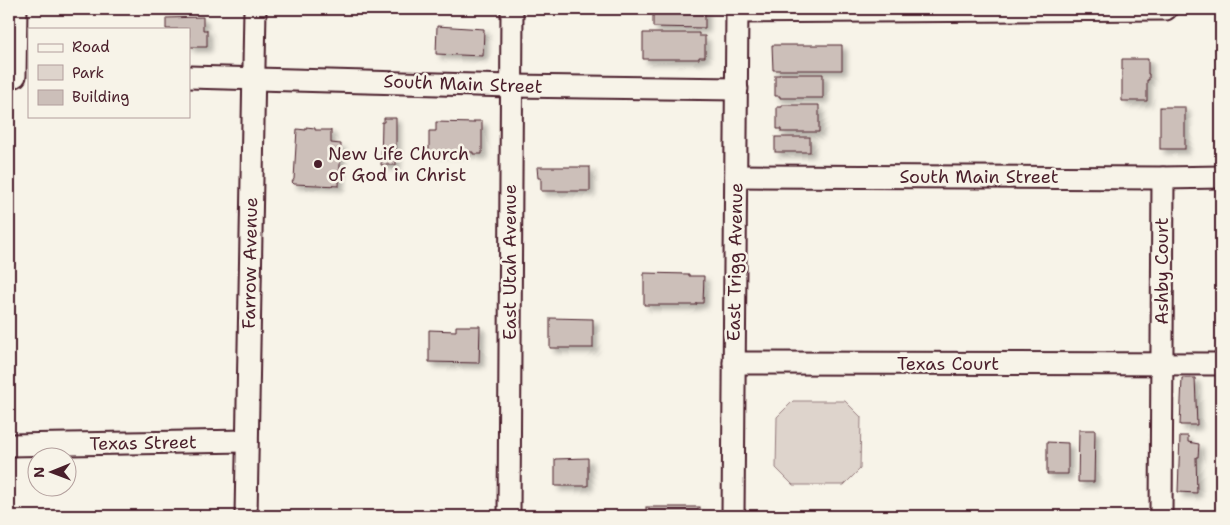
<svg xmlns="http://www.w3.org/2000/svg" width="1230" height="525" font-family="'Shantell Sans',sans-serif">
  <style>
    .green { fill: #ded4cc; stroke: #947a7c }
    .building { fill: #ccbfb9; stroke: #4a1f2b; filter: url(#shadow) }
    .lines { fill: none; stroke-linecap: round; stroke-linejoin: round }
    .street-casing { stroke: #4a1f2b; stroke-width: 25 }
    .street { stroke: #f7f3e8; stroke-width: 21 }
    .poi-dot { fill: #4a1f2b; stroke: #f7f3e8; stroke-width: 2 }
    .labels { text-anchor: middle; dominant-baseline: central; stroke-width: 5; stroke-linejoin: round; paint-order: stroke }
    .street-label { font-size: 18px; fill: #4a1f2b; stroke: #f7f3e8 }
    .poi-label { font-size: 18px; fill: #4a1f2b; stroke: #f7f3e8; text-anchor: start }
  </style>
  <defs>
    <filter id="shadow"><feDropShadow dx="4.5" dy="4.5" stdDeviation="2.5" flood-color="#0004"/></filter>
  </defs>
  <rect width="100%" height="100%" fill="#f7f3e8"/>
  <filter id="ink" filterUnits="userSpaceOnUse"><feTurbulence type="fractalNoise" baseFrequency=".02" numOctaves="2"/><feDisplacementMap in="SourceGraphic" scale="10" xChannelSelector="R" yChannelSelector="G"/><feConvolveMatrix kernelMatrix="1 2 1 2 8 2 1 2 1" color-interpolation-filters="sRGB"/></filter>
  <g filter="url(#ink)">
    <polygon class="green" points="793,401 845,401 861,417 860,469 844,485 793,485 776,468 777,417"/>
    <g class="building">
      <polygon points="653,9 705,9 705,28 653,27"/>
      <polygon points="203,17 203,30 207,30 207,47 189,47 189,29 166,29 166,18"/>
      <polygon points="437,26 484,29 483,56 436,54"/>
      <polygon points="643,33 699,33 699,36 705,36 705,57 699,57 699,59 643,59"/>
      <polygon points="772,45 842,45 842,70 773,70"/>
      <polygon points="1122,59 1148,59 1148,74 1149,74 1149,80 1147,80 1147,101 1122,101"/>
      <polygon points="780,74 823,74 823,98 780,98 780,96 775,96 775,75 780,75"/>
      <polygon points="782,105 819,105 819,132 781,132 781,129 777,129 777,107 782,107"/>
      <rect x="1160" y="107" width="25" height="42"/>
      <polygon points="384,118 396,118 396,165 381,165 382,122 384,122"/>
      <polygon points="474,121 482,121 482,154 473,154 473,152 429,152 429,131 436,131 436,122 474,123"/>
      <polygon points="306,127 315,128 315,130 331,130 331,143 341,144 339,186 294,184 292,182 294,179 297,129 306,130"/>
      <rect x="775" y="137" width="35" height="15"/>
      <polygon points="537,167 590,167 590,191 541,191 541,178 538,178"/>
      <polygon points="644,273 689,274 689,276 704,276 703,303 697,303 696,305 644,305"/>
      <polygon points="550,318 593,319 593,348 550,348"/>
      <polygon points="456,326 480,326 479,363 429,362 429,330 456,331"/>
      <polygon points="1182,378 1195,378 1197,425 1180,425"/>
      <polygon points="1079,430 1095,430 1094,482 1078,482"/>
      <polygon points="1180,436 1188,436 1188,442 1199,444 1198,457 1196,457 1197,493 1178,492"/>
      <polygon points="1047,442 1068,443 1068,474 1047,474"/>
      <polygon points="588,458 588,486 555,486 555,459"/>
      <rect x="646" y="507" width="54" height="9"/>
    </g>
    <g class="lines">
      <g class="street-casing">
        <g id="street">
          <polyline points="737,12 1166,9"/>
          <polyline points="15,76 16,9"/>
          <polyline points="189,77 511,86 737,89"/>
          <polyline points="736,176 1163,178 1221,177"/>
          <polyline points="734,363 1221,364"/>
          <polyline points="9,445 247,441"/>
          <polyline points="246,516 255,9"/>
          <polyline points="509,516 512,9"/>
          <polyline points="733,516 737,9"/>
          <polyline points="1161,516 1163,178"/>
        </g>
      </g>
      <use href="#street" class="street"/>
    </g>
  </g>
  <circle class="poi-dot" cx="318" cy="164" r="5"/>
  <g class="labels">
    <g class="street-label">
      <text transform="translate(463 84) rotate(2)">South Main Street</text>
      <text x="979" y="177">South Main Street</text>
      <text transform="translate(510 262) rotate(-90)">East Utah Avenue</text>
      <text transform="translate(735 262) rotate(-89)">East Trigg Avenue</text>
      <text transform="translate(250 263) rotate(-89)">Farrow Avenue</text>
      <text transform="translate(1162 271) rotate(-90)">Ashby Court</text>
      <text x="948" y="364">Texas Court</text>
      <text transform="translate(143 443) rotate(-1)">Texas Street</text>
    </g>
    <g class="poi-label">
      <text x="328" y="154">New Life Church<tspan x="328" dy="21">of God in Christ</tspan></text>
    </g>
  </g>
  <rect width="1230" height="525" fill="none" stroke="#f7f3e8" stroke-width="30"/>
  <rect x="15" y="15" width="1200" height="495" fill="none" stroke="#4a1f2b" stroke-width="2" filter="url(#ink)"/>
  <rect x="28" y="28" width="162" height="90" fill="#f7f3e8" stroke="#b29e9c"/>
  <rect x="38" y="44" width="25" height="8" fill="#f7f3e8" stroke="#b29e9c"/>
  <text x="72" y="52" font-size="15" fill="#4a1f2b">Road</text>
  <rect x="38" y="65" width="25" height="15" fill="#ded4cc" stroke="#b29e9c"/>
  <text x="72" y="78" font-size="15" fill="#4a1f2b">Park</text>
  <rect x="38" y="90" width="25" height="15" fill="#ccbfb9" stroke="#b29e9c"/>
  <text x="72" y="102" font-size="15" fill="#4a1f2b">Building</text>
  <g transform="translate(52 472) rotate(269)"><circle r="24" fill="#f7f3e8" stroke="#b29e9c"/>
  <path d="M0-4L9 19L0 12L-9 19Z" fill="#4a1f2b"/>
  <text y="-8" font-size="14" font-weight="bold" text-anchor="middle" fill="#4a1f2b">N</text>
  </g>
</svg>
